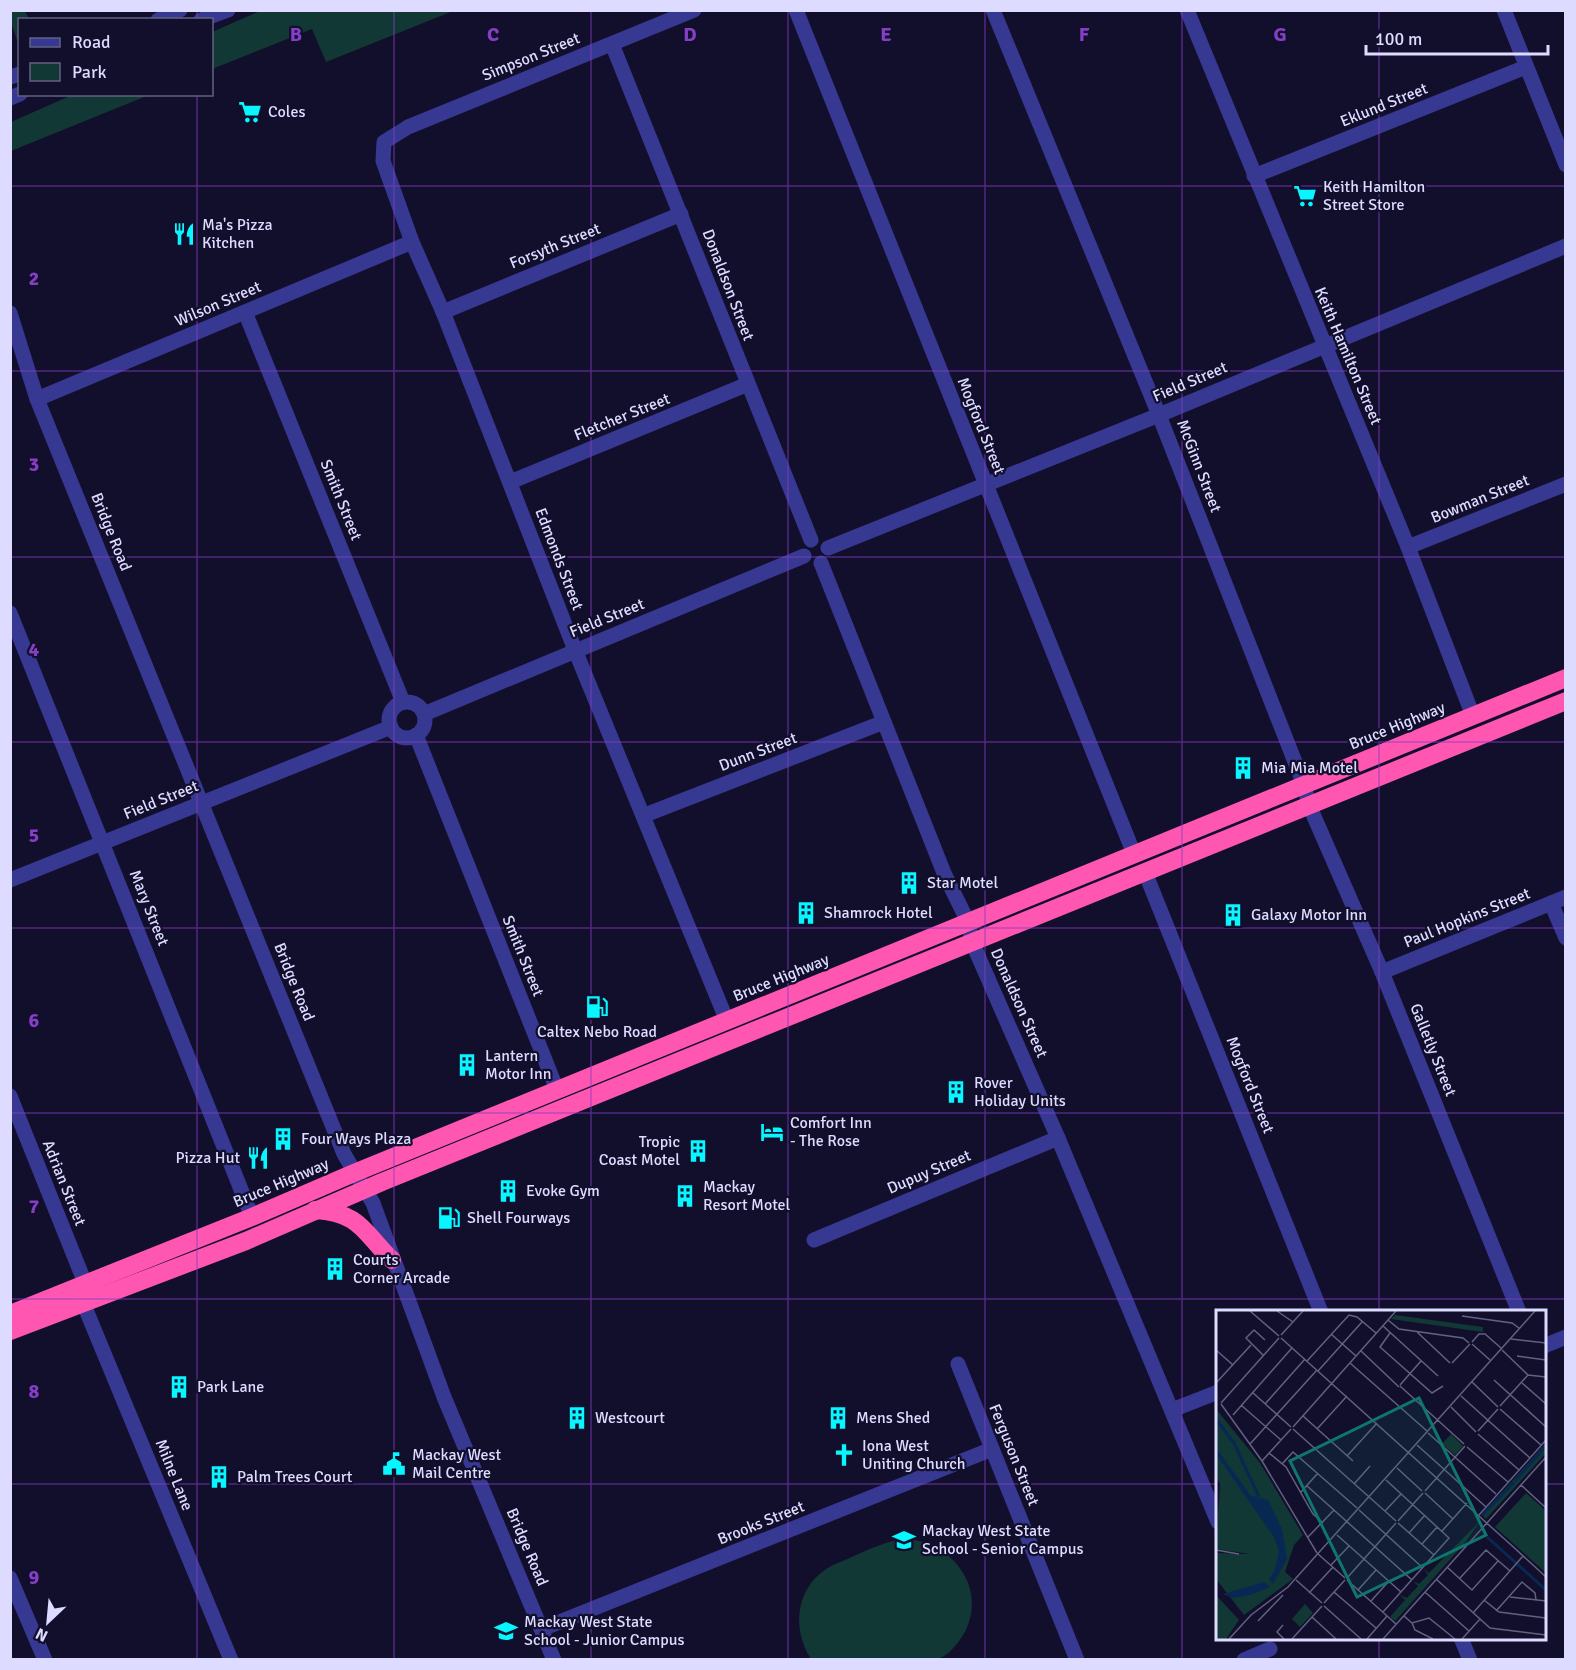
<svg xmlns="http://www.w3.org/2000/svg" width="1576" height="1670" font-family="Signika,sans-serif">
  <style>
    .green { fill: #113834 }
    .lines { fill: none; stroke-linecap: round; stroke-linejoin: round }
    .minor { stroke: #363891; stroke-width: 15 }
    .highway { stroke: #ff56b2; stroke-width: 18 }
    .grid { fill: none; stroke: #853ec5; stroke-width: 1.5; stroke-opacity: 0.55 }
    .labels { text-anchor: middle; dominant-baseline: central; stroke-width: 4.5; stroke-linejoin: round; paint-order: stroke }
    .street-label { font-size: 16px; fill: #dddbff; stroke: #120f2d }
    .poi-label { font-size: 16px; fill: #dddbff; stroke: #120f2d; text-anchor: start }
    .inset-river { fill: none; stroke: #082854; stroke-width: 3 }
    .inset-road { fill: none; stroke: #636181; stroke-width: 1.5 }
    .view { fill: #0f766e; fill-opacity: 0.15; stroke: #0f766e; stroke-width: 3 }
    .inset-edge { fill: none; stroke: #dddbff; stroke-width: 3 }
    .grid-label { font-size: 20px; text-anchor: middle; font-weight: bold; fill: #853ec5; stroke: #120f2d; stroke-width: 4.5; stroke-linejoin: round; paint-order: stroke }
  </style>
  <rect width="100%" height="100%" fill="#120f2d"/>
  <g class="green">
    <polygon points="11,10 25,11 29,19 20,20 19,46 11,23"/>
    <polygon points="260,11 260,10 453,11 326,62 312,29 212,69 212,32"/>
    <polygon points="72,95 149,95 11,151 11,122"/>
    <path d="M905,1539C951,1541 988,1587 965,1632C959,1642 950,1654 940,1658C931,1662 917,1660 907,1660C875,1660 843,1660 811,1659C792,1629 795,1590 826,1569C835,1563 847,1560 856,1555C872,1548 887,1541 905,1539Z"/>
  </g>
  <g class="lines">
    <g class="minor">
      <polyline points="694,10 408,127 384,142 383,161 412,242 443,312 575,650 727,1021"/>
      <polyline points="796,10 1134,854"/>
      <polyline points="993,10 1159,415 1304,785 1309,805 1382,972 1519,1312"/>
      <polyline points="1187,10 1408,547 1473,716"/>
      <polyline points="1504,10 1566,165"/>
      <polyline points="158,20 180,10"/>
      <polyline points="201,20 228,10"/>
      <polyline points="612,44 811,540"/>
      <polyline points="10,77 20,74"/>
      <polyline points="10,98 20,94"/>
      <polyline points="1254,176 1526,67"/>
      <polyline points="245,312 403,702"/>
      <polyline points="443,312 681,214"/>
      <polyline points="10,313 37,399 344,1154 373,1203 444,1397 554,1660"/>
      <polyline points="37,399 412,242"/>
      <polyline points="510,482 748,384"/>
      <polyline points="1408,547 1566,484"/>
      <polyline points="828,548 1159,415 1566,246"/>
      <polyline points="821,563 944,873 968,922 972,942 1058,1138 1218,1522"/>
      <polyline points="10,613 252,1217"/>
      <circle cx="407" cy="720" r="18"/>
      <polyline points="424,714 804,556"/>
      <polyline points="416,735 557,1090"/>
      <polyline points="645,815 884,722"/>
      <polyline points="1145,872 1321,1312"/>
      <polyline points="10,880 391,727"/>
      <polyline points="1551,903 1566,938"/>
      <polyline points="1382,972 1566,897"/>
      <polyline points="10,1096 85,1283"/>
      <polyline points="814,1240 1058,1138"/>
      <polyline points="84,1305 231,1660"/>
      <polyline points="1544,1346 1566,1337"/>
      <polyline points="958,1364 1077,1660"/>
      <polyline points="1172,1410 1218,1392"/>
      <polyline points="10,1578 45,1660"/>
      <polyline points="542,1629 992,1449"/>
      <polyline points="1461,1638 1470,1660"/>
      <polyline points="1244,1660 1270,1649"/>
    </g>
    <g class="highway">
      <path d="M315,1210C361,1213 363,1232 392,1260"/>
      <polyline points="10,1314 252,1217 354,1173 1566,678"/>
      <polyline points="10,1331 246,1241 382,1182 1566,701"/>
    </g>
  </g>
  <path class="grid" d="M197,10V20M394,10V1660M591,10V1660M788,10V1660M985,10V1660M1182,10V1660M1379,10V1312M197,94V1660M10,186H1566M10,371H1566M10,557H1566M10,742H1566M10,928H1566M10,1113H1566M10,1299H1566M10,1484H1218M1544,1484H1566M1379,1638V1660"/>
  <defs>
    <g id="supermarket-bare" transform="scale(1.8)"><path d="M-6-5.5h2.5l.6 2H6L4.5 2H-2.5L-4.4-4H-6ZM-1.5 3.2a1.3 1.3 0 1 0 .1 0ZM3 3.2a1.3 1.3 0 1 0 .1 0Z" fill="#07f6ff" stroke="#120f2d" stroke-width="2.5" paint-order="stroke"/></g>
    <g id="restaurant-bare" transform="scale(1.8)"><path d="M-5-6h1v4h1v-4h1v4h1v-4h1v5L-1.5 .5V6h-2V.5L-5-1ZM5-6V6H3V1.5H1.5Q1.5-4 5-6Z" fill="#07f6ff" stroke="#120f2d" stroke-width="2.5" paint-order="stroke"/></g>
    <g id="building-bare" transform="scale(1.8)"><path d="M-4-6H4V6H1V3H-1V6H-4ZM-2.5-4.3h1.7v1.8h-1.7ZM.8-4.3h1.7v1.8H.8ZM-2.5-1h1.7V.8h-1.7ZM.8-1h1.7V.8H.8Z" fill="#07f6ff" stroke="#120f2d" stroke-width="2.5" paint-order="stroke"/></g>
    <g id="fuel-bare" transform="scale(1.8)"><path d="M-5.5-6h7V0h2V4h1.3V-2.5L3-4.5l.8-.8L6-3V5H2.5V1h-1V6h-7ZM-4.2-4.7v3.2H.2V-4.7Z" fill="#07f6ff" stroke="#120f2d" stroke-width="2.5" paint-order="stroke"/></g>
    <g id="hotel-bare" transform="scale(1.8)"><path d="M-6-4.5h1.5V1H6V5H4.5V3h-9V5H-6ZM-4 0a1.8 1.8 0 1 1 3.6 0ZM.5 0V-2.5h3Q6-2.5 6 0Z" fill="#07f6ff" stroke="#120f2d" stroke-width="2.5" paint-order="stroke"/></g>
    <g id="church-bare" transform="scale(1.8)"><path d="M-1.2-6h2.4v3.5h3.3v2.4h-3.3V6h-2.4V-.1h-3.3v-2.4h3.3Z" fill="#07f6ff" stroke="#120f2d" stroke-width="2.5" paint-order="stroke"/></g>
    <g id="civic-bare" transform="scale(1.8)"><path d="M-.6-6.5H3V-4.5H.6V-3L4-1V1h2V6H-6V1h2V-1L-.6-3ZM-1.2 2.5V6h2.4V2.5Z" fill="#07f6ff" stroke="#120f2d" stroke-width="2.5" paint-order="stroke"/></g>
    <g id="school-bare" transform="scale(1.8)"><path d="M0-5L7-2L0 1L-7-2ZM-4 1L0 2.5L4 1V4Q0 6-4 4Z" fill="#07f6ff" stroke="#120f2d" stroke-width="2.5" paint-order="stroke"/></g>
  </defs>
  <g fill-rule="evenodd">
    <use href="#supermarket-bare" x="250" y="112"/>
    <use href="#supermarket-bare" x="1305" y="196"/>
    <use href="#restaurant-bare" x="184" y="234"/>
    <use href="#building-bare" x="1243" y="768"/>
    <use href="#building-bare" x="909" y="883"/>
    <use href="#building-bare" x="806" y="913"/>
    <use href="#building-bare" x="1233" y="915"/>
    <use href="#fuel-bare" x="597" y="1007"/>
    <use href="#building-bare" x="467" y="1065"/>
    <use href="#building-bare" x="956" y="1092"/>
    <use href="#hotel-bare" x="772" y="1132"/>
    <use href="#building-bare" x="283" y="1139"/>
    <use href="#building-bare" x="698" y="1151"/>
    <use href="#restaurant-bare" x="258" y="1158"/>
    <use href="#building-bare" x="508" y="1191"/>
    <use href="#building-bare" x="685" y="1196"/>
    <use href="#fuel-bare" x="449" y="1218"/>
    <use href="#building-bare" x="335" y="1269"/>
    <use href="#building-bare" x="179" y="1387"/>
    <use href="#building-bare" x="577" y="1418"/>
    <use href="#building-bare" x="838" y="1418"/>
    <use href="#church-bare" x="844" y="1455"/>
    <use href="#civic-bare" x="394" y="1464"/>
    <use href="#building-bare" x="219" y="1477"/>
    <use href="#school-bare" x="904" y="1540"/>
    <use href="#school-bare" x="506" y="1631"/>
  </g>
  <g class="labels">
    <g class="street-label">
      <text transform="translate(531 57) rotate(-22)">Simpson Street</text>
      <text transform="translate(1384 105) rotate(-22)">Eklund Street</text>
      <text transform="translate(555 246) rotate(-22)">Forsyth Street</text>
      <text transform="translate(728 285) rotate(69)">Donaldson Street</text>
      <text transform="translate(218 304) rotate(-23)">Wilson Street</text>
      <text transform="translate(1348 356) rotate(67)">Keith Hamilton Street</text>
      <text transform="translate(1190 382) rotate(-23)">Field Street</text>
      <text transform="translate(622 417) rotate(-22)">Fletcher Street</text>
      <text transform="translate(981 426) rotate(68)">Mogford Street</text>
      <text transform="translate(1199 466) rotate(69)">McGinn Street</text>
      <text transform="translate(1480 499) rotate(-22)">Bowman Street</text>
      <text transform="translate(341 500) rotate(68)">Smith Street</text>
      <text transform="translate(111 532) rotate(68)">Bridge Road</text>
      <text transform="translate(559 559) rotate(69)">Edmonds Street</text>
      <text transform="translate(607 618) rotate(-22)">Field Street</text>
      <text transform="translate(1397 726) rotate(-22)">Bruce Highway</text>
      <text transform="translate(758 752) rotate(-21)">Dunn Street</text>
      <text transform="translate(161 800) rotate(-22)">Field Street</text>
      <text transform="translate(149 908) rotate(68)">Mary Street</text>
      <text transform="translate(1467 918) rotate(-22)">Paul Hopkins Street</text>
      <text transform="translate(523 956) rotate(68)">Smith Street</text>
      <text transform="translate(781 978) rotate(-22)">Bruce Highway</text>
      <text transform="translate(294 982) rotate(68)">Bridge Road</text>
      <text transform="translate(1019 1003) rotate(66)">Donaldson Street</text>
      <text transform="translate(1433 1050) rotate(68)">Galletly Street</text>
      <text transform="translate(1250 1085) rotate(68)">Mogford Street</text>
      <text transform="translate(929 1172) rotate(-23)">Dupuy Street</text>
      <text transform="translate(64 1183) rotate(68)">Adrian Street</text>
      <text transform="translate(281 1183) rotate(-23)">Bruce Highway</text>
      <text transform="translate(1014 1455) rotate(68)">Ferguson Street</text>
      <text transform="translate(174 1475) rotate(68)">Milne Lane</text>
      <text transform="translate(761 1523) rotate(-22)">Brooks Street</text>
      <text transform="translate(527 1547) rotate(67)">Bridge Road</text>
    </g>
    <g class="poi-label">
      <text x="268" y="112">Coles</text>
      <text x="1323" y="187">Keith Hamilton<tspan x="1323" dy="18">Street Store</tspan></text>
      <text x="202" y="225">Ma's Pizza<tspan x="202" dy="18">Kitchen</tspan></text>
      <text x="1261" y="768">Mia Mia Motel</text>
      <text x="927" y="883">Star Motel</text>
      <text x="824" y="913">Shamrock Hotel</text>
      <text x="1251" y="915">Galaxy Motor Inn</text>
      <text x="597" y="1032" text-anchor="middle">Caltex Nebo Road</text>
      <text x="485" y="1056">Lantern<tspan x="485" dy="18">Motor Inn</tspan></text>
      <text x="974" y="1083">Rover<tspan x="974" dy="18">Holiday Units</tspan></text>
      <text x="790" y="1123">Comfort Inn<tspan x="790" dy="18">- The Rose</tspan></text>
      <text x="301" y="1139">Four Ways Plaza</text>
      <text x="680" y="1142" text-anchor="end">Tropic<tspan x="680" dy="18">Coast Motel</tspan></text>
      <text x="240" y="1158" text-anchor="end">Pizza Hut</text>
      <text x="703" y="1187">Mackay<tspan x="703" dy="18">Resort Motel</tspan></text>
      <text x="526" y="1191">Evoke Gym</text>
      <text x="467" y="1218">Shell Fourways</text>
      <text x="353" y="1260">Courts<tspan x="353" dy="18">Corner Arcade</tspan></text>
      <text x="197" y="1387">Park Lane</text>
      <text x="595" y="1418">Westcourt</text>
      <text x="856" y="1418">Mens Shed</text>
      <text x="862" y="1446">Iona West<tspan x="862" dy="18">Uniting Church</tspan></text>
      <text x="412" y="1455">Mackay West<tspan x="412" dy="18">Mail Centre</tspan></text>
      <text x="237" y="1477">Palm Trees Court</text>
      <text x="922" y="1531">Mackay West State<tspan x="922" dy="18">School - Senior Campus</tspan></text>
      <text x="524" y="1622">Mackay West State<tspan x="524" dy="18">School - Junior Campus</tspan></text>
    </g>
  </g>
  <g transform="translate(1216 1310)">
    <rect width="330" height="330" fill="#120f2d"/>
    <path d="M89,294L97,303L84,317L76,309Z" fill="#113834"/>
    <path d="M179,5L267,17V22L175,9ZM0,99L44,153L87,225L78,235L69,262L77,269L28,305L0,269V243L34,244L0,239L4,174L0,166ZM235,124L247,136L239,145L226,134ZM330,133V143L270,209L266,205ZM310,183L330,201V263L279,217ZM265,210L248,234L179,311L174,307L189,290L184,285L191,288L202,276L197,271L203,274L212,265L208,259L213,263ZM0,285L23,310L10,329H0Z" fill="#113834"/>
    <path d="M0,138L35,186L52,190L66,219L71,249L57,274L53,269L59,260L63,241L58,227L0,144ZM48,272L54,277L34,285L16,288L7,284Z" fill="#082854"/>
    <path class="inset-river" d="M0,109L18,133L43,187M299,171L330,136M266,205L298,172M271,227L330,280"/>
    <path class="inset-road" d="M34,1L63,26M61,1L77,12M246,6L296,13L303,18M172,10L183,19L247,28L253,33M167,16L222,66M200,21L234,53M174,23L164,37L216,83L227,76M115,24L140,46M65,25L87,1M65,28L294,234M295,29L330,33M256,32L263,24H269L285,38M256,34L274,50M0,40L17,55M286,40L312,65L330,67M145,41L183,77M47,45L30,28L38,20L49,30M301,46L330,50M91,51L133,5L141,7L160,23M134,53L211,121M236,53L254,34M102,61L146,12M278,70L330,117M256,72L282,97M0,73L35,35M306,73L330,94M184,75L205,51M184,76L248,134M36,82L75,117M245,86L314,148M5,93L63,28M5,94L46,151L101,243M49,94L89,49M25,95L65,130M284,96L312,65M235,97L260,122M284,99L325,135M17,105L76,38M87,106L137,151M77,117L180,1M77,119L180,211M101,119L131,86M262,121L282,99M212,123L280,184M262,124L303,160M34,134L101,60M201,135L270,197M251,137L292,172M53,143L70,157L97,204L107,213M131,146L161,113M46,151L75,119M66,154L77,142L141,198M181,158L206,181M138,174L154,156M90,175L196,270M305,175L330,198M209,181L249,136M85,182L102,163M209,183L237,209M143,200L207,258M169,201L185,184M263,205L330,130M182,211L207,183M182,213L218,245M226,221L251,193M193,223L209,205M121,225L185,282M92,227L118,200M293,233L330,267M206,234L221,217M0,240L23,244M102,244L129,268M115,255L133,236M231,257L256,280L282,251M131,268L180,213M244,268L270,240L294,261M220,269L274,318L330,325M80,270L106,293M131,270L180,314M142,280L160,260M118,282L160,318M209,282L253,321M93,283L117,257M294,287L330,291M268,290L283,302L330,308M155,291L173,271M108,293L129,270M108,296L145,329M280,301L306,272L319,283L320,290M167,302L233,228L170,170M257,303L307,246M188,306L196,313L213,308L239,329M96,307L120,329M42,311L67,285M196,313L199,320L217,329M67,315L61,322L68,329M13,329L35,305L72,277L319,1M76,329L106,296M151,329L171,306M167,329L330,147M246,329L264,309"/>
    <path class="view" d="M203,88L270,225L141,287L74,151Z"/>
    <rect width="330" height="330" class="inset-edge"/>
  </g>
  <g class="grid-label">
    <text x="296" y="41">B</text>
    <text x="493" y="41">C</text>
    <text x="690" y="41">D</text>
    <text x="886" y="41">E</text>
    <text x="1084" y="41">F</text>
    <text x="1280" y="41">G</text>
    <text x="34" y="285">2</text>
    <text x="34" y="471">3</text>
    <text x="34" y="656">4</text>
    <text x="34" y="842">5</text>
    <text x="34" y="1027">6</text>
    <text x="34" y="1213">7</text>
    <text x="34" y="1398">8</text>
    <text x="34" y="1584">9</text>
  </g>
  <rect width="1576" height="1670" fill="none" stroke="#dddbff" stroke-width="24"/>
  <rect x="18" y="18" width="195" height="78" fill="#120f2d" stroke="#636181" stroke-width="1.5"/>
  <rect x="30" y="38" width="30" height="9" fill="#363891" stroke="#636181" stroke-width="1.5"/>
  <text x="72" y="48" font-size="18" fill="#dddbff">Road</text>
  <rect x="30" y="63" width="30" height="18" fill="#113834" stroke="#636181" stroke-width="1.5"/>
  <text x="72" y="78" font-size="18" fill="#dddbff">Park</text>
  <g transform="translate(48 1622) rotate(206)" stroke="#120f2d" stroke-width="4.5" paint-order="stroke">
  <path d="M0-4.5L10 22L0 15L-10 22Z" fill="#dddbff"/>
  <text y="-9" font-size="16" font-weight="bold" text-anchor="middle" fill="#dddbff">N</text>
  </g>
  <path d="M1366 45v9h182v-9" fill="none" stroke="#dddbff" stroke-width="3"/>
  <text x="1375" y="45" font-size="18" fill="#dddbff" stroke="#120f2d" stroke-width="4.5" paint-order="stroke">100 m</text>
</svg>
